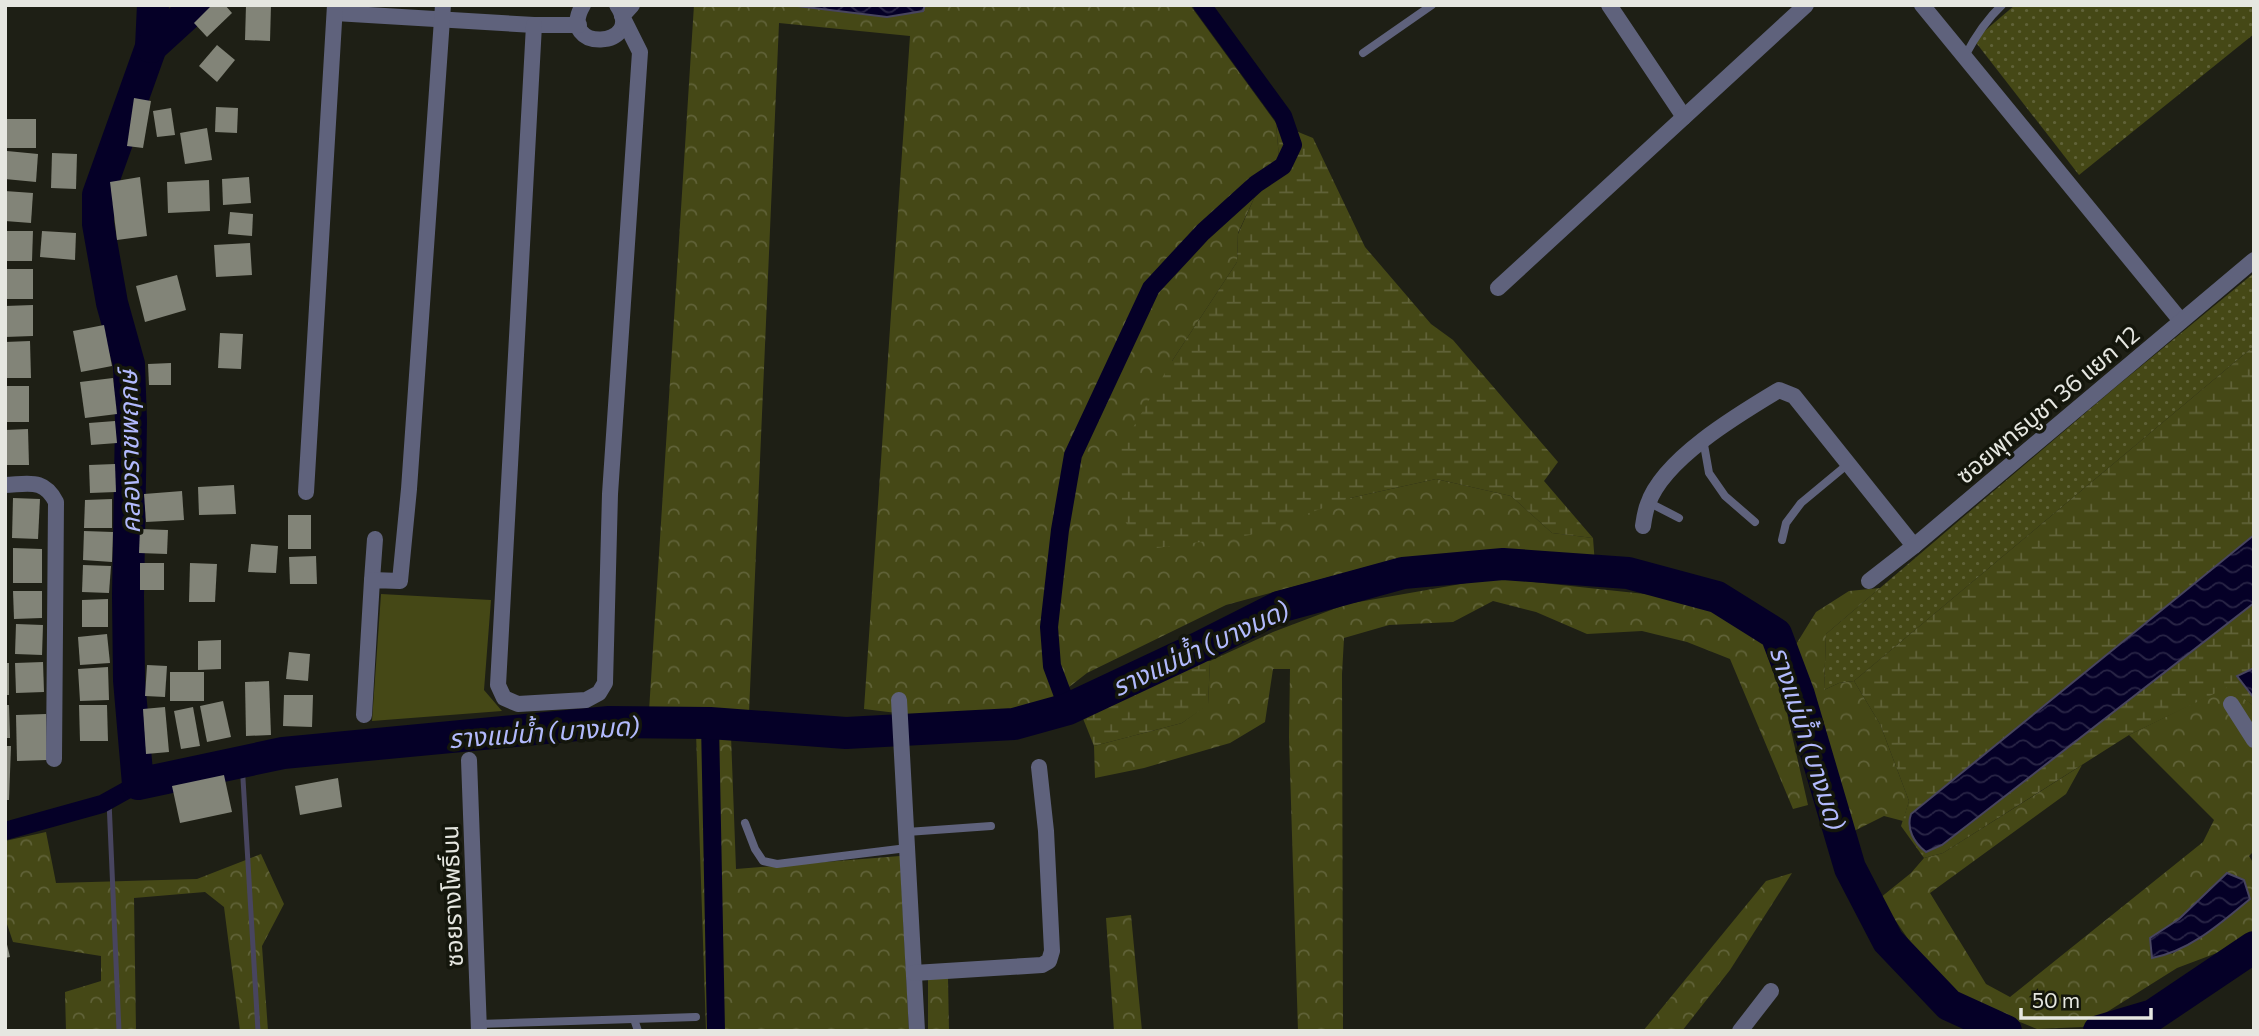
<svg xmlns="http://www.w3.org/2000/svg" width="2259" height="1036" font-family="Commissioner,'Noto Sans Thai',sans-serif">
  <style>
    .grass { fill: url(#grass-dots) }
    .forest { fill: url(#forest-crowns); fill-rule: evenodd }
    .wetland { fill: url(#wetland-marsh) }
    .garden { fill: #454816 }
    .water { fill: url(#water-waves); stroke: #48455f; stroke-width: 2 }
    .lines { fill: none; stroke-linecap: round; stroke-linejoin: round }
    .stream { stroke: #48455f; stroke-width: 5 }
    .canal { stroke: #050027; stroke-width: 18 }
    .river { stroke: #050027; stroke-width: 32 }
    .building { fill: #828478 }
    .lane { stroke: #5f627c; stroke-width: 8 }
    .street { stroke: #5f627c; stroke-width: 16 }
    .labels { text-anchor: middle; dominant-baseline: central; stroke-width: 7; stroke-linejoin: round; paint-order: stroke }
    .street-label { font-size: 24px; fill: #e6e7e1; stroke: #14160c }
    .water-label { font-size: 26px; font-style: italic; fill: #b2bafd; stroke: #14160c }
  </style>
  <defs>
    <pattern id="grass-dots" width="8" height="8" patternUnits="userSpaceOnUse" patternTransform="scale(1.75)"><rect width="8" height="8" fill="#454816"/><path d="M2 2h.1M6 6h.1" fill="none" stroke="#606238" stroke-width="1.8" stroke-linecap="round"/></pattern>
    <pattern id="forest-crowns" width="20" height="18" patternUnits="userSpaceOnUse" patternTransform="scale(1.75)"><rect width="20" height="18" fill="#454816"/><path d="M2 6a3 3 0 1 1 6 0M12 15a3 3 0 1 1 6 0" fill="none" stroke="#606238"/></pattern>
    <pattern id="wetland-marsh" width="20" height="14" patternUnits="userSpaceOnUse" patternTransform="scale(1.75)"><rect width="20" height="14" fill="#454816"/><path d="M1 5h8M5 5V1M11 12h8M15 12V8" fill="none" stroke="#606238"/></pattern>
    <pattern id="water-waves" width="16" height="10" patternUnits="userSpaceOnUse" patternTransform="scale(1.75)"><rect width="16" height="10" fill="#050027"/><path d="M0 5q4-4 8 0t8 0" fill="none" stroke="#292546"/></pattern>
  </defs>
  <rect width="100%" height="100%" fill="#1e1f15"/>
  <g class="grass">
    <polygon points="2015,5 2254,5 2254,34 2079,175 1974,40"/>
    <polygon points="2254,273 2254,346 1854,681 1839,683 1824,690 1826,634 2117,386"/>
  </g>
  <g class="forest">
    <polygon points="694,5 789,5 923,11 925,5 1190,5 1276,123 1279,158 1256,194 1238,233 1237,262 1172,361 1350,498 1436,479 1511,496 1552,533 1593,538 1595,565 1566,556 1400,558 1226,605 1087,673 1055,698 996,713 913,715 864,709 910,36 779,23 749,713 649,711"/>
    <polygon points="1495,578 1682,598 1756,632 1776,665 1808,805 1793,809 1730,659 1687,642 1642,631 1587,634 1536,612 1493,601 1453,622 1389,625 1344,638 1342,674 1343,1031 1298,1031 1289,737 1290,669 1273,669 1265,722 1230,743 1144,768 1095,778 1094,746 1182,723 1208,704 1210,661 1273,632 1347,604"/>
    <path d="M1880,588L1826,634L1824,690L1839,683L1854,681L1880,724L1909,801L1903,821L1884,816L1850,833C1831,771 1816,708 1795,646L1816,612L1849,591Z"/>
    <path d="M2228,686L2254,706V851L2249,856L2254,864V939L2177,968L2083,1027L2037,1029L1964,999L1915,949L1880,898L1911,873L1924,858L1943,853L2082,765L2066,794L1930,893L1986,984L2010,997L2203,842L2214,820L2129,735ZM2244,880L2249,900L2219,924L2172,954L2150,938Z"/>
    <polygon points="696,732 731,736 736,869 900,856 909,1031 706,1031"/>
    <polygon points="46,832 56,883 197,879 261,854 284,904 262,946 268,1031 240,1031 224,907 205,892 134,898 136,1031 66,1031 65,992 101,981 101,956 13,942 5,918 5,841"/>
    <polygon points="1792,873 1730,970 1682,1031 1643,1031 1766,881"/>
    <polygon points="1131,915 1142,1031 1114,1031 1106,918"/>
    <polygon points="928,977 948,978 949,1031 928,1031"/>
  </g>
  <g class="wetland">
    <polygon points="1276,123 1313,138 1365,247 1431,324 1453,340 1558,462 1544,481 1593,538 1552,533 1511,496 1436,479 1350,498 1250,535 1142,550 1122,516 1121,448 1172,361 1237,262 1238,234 1256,194 1279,158"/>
    <polygon points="2254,346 2254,535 1911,814 1942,845 2254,603 2254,668 2237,677 2254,698 2254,706 2228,687 2129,735 1943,853 1924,858 1901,826 1909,801 1880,724 1854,681"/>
    <polygon points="1210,661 1208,705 1182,723 1094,746 1082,716 1188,662"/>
  </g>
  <polygon class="garden" points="381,594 491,600 484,690 502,711 372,721"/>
  <g class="water">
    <polygon points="789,5 925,5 923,11 887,17"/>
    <path d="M2254,535V603L1942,845L1926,852C1914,843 1906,829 1911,814Z"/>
    <polygon points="2254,668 2254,698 2237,676"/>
    <path d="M2227,873L2244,880L2250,899C2221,923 2190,951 2152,958L2150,938L2179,919Z"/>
  </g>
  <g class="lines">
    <g class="stream">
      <polyline points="242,762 258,1031"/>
      <polyline points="109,801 119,1031"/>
    </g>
    <g class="canal">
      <polyline points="1068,709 1052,666 1049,627 1060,530 1073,455 1151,288 1203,232 1256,184 1283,166 1293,145 1283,116 1202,5"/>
      <polyline points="710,723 716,1031"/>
      <polyline points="5,831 102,804 138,784"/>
    </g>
    <g class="river">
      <polyline points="153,5 151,47 98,195 98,224 112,303 129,364 131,421 128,596 129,680 138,784 283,753 609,722 710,723 846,733 1014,724 1068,709 1198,648 1279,607 1403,573 1503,564 1628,573 1717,597 1776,634 1799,695 1850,868 1888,941 1949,1005 2006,1031"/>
      <polyline points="151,47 197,5"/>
      <polyline points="2099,1031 2153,1015 2254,947"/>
    </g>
  </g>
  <g class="building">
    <polygon points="212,5 225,5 232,13 207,37 194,23"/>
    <polygon points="246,5 271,5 270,41 245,40"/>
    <polygon points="217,45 235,60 217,82 199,66"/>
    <polygon points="134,98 151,101 143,148 127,146"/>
    <polygon points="216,107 238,108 237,133 215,132"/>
    <polygon points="171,108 175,135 157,137 153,111"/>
    <rect x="6" y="119" width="30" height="29"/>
    <polygon points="207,128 212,160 185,164 180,133"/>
    <polygon points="7,151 38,154 36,182 5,179"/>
    <polygon points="52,153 77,154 76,189 51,188"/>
    <polygon points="140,177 147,236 117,240 110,182"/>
    <polygon points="249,177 251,203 223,205 222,179"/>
    <polygon points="209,180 210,211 168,213 167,182"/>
    <polygon points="5,191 33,193 31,223 5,221"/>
    <polygon points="230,212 253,214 252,236 228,234"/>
    <polygon points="5,231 33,231 32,261 5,261"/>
    <polygon points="42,231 76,233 75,260 40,257"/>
    <polygon points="250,243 252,275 216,277 214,245"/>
    <rect x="5" y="269" width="28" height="30"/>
    <polygon points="177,275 186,310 145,322 136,286"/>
    <polygon points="33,305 33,336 5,337 5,306"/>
    <polygon points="104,325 112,366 81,372 73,331"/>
    <polygon points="220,333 243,334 241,369 218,368"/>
    <polygon points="30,341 31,378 5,378 5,342"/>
    <polygon points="171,363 171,385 149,385 148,364"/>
    <polygon points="113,378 117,414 85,418 80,382"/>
    <rect x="5" y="386" width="24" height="36"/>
    <polygon points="115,421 117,443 91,445 89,423"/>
    <polygon points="28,429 29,465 5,465 5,430"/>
    <polygon points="115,464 116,492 90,493 89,465"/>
    <polygon points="234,485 236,514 199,515 198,487"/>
    <polygon points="182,491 184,520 146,522 144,494"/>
    <polygon points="13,498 40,499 38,539 12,538"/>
    <polygon points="112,499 112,528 84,528 85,500"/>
    <rect x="288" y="515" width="23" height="34"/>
    <polygon points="140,529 168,530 167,554 139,553"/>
    <polygon points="84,531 113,532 112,562 83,560"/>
    <polygon points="251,544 278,546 276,573 248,572"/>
    <polygon points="13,548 42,549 42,583 13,583"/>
    <polygon points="316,556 317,584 290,584 289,557"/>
    <rect x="140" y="563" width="24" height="27"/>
    <polygon points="190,563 217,564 215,602 189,602"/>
    <polygon points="83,565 111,566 109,593 82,592"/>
    <polygon points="13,591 42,591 42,618 14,619"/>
    <polygon points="108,599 108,627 82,627 82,600"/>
    <polygon points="16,624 43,625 42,655 15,654"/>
    <polygon points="107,634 110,663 80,665 78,637"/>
    <polygon points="221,640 221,669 198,670 198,641"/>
    <polygon points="289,652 310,654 308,681 286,679"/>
    <polygon points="43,662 44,692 16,693 15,663"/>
    <rect x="5" y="663" width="4" height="32"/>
    <polygon points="147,665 167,666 165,697 145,696"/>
    <polygon points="108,667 109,700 80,701 78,669"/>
    <rect x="170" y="672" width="34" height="29"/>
    <polygon points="269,681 271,735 246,736 245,682"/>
    <polygon points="284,695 313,695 312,727 283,726"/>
    <polygon points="223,701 231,737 207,742 200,706"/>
    <polygon points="5,705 9,705 10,738 5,738"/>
    <polygon points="79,705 107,705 108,741 80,741"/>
    <polygon points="165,707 169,752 146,754 143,709"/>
    <polygon points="193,707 200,746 181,749 174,711"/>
    <polygon points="46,714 47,760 17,761 16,715"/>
    <polygon points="5,746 11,746 9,800 5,800"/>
    <polygon points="224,775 232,812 180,823 172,786"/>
    <polygon points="338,778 342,807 300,815 295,786"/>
    <polygon points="5,936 10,957 5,958"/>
  </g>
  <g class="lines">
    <g class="lane">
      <polyline points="1363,53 1432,5"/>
      <path d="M1965,56C1975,37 1986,20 2002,5"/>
      <polyline points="1703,439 1709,473 1725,496 1755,522"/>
      <polyline points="1648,502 1679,518"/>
      <polyline points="1782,540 1786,523 1801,503 1848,464"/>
      <polyline points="745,823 755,849 763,861 777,864 907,848"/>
      <polyline points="907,832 991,826"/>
      <polyline points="634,1019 638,1031"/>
      <polyline points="478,1024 696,1017"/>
    </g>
    <g class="street">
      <path d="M583,5C555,53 647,49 617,5"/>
      <polyline points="1609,5 1684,117"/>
      <polyline points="1922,5 2181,321"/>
      <polyline points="335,13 534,25 579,25"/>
      <polyline points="534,25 498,685 504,698 518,704 586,700 599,693 605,683 610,494 640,52 622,16 632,5"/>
      <polyline points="1498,288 1806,5"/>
      <path d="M5,485C29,484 44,478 56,502L54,759"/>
      <polyline points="306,492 335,5"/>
      <path d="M1643,526C1644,519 1645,511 1648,504C1663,459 1739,414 1779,390L1794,396L1914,546"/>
      <polyline points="372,580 375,539"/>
      <polyline points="1869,581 1914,546 2254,260"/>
      <polyline points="899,700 917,1031"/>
      <polyline points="2231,704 2254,740"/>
      <polyline points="364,715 372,580 400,581 409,489 443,5"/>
      <polyline points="469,760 479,1031"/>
      <polyline points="914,973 1042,965 1049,961 1052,951 1046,831 1039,767"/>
      <polyline points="1740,1031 1771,991"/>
    </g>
  </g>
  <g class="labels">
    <g class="street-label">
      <text transform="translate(2047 404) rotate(-40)">ซอยพุทธบูชา 36 แยก 12</text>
      <text transform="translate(451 896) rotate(-92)">ซอยรางโพธิ์บน</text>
    </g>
    <g class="water-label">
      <text transform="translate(128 452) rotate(-91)">คลองราชพฤกษ์</text>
      <text transform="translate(1200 647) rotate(-25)">รางแม่น้ำ (บางมด)</text>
      <text transform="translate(544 731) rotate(-4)">รางแม่น้ำ (บางมด)</text>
      <text transform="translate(1809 738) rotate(72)">รางแม่น้ำ (บางมด)</text>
    </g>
  </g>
  <rect width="2259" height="1036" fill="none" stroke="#e6e7e1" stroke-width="14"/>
  <path d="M2021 1008v10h130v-10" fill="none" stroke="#e6e7e1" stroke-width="3.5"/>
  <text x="2032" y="1008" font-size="21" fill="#e6e7e1" stroke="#14160c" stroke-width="5" paint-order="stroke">50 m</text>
</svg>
